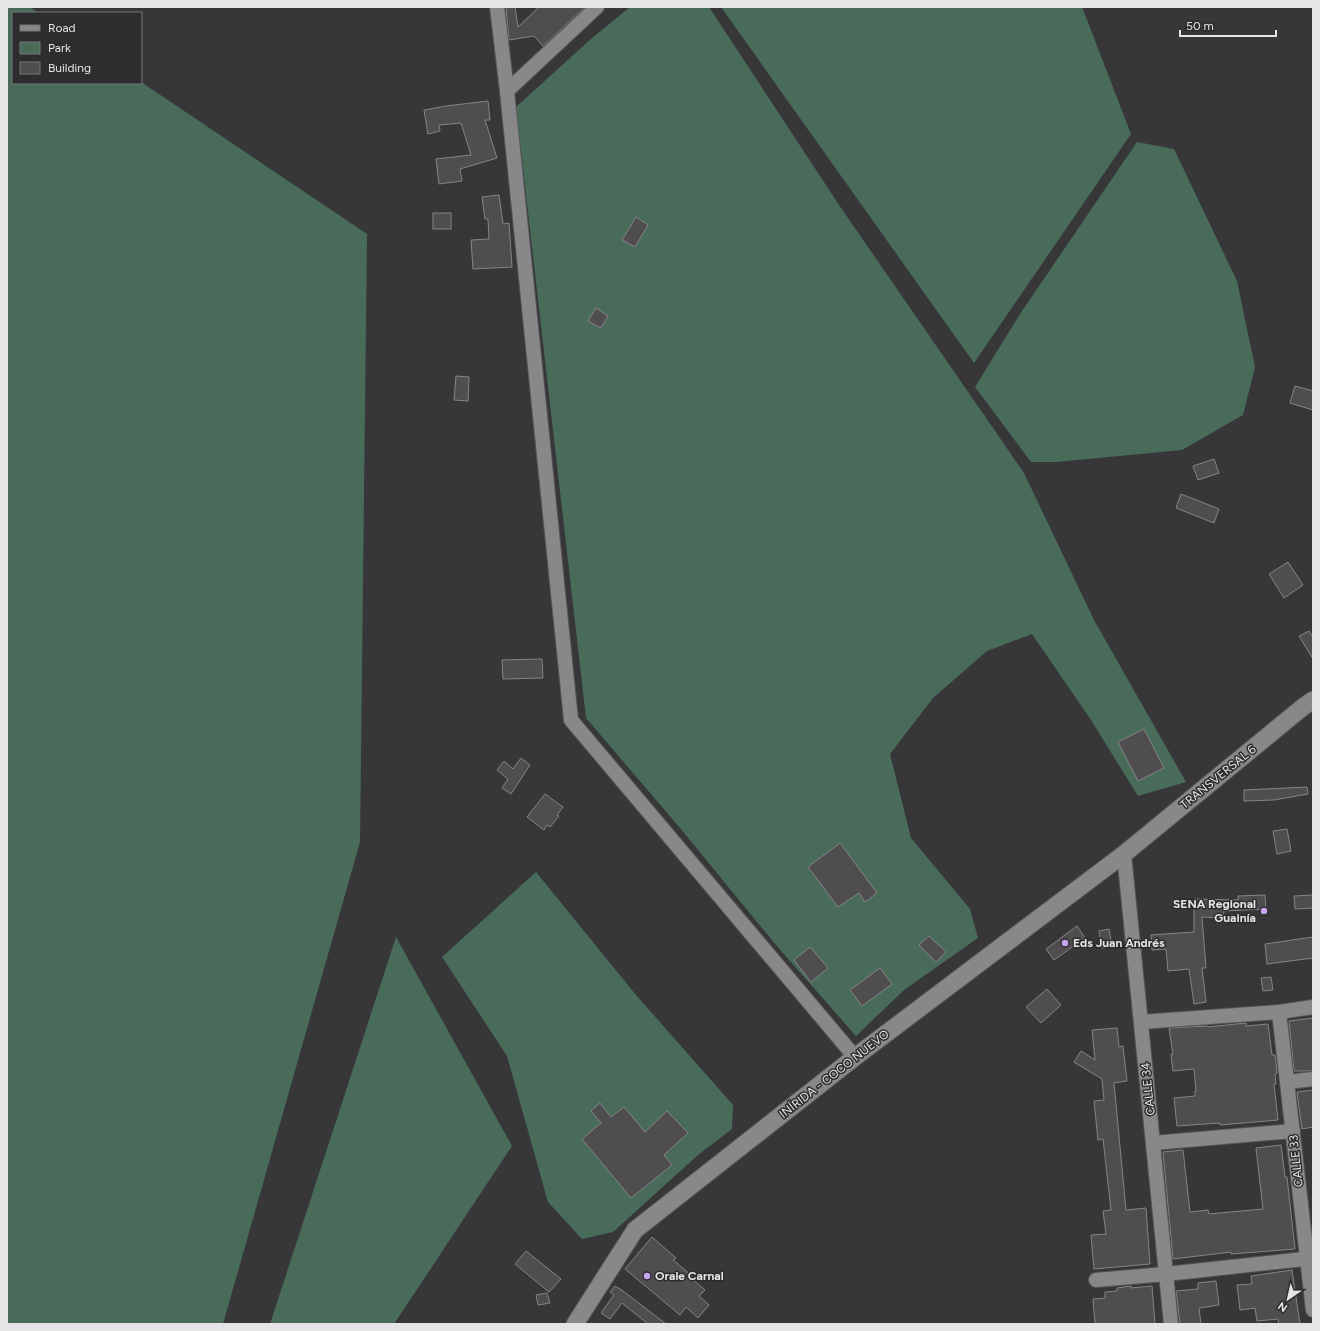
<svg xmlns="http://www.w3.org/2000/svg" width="1320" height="1331" font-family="Figtree,sans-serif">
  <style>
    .green { fill: #496c5a }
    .building { fill: #4f4d4f; stroke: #868486 }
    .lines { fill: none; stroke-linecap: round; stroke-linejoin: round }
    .minor-casing { stroke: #565658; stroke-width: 16 }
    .tertiary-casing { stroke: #565658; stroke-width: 19 }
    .minor { stroke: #88888a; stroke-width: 14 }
    .tertiary { stroke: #88888a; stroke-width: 17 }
    .poi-dot { fill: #c6a6f0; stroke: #2d2d2f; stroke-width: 1.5 }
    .labels { text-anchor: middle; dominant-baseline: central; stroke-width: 3; stroke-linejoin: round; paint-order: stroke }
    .street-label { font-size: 12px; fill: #e5e5e7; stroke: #2d2d2f }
    .poi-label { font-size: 12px; font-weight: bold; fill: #e5e5e7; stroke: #2d2d2f; text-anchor: start }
  </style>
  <rect width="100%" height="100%" fill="#37373a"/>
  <g class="green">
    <polygon points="7,7 30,7 38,13 13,13 13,83 141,82 367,234 360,842 223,1324 7,1324"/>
    <polygon points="630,7 709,7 839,205 1024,473 1094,620 1186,782 1138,796 1091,720 1032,634 987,651 933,698 890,754 911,838 970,909 978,938 904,990 856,1036 776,945 680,828 586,718 516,107 591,39"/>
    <polygon points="721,7 1082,7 1131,134 974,363"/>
    <polygon points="1137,142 1174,149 1237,281 1255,367 1243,415 1182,450 1056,462 1031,462 975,387 1020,314"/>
    <polygon points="536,872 636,995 733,1105 732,1129 698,1155 613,1232 582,1239 548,1202 507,1056 442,957"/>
    <polygon points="396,937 512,1146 394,1324 270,1324"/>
  </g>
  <g class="building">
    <polygon points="515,7 518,27 539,7 585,7 543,46 534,36 509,40 506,8"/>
    <polygon points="488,101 490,120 485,120 497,158 460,169 462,181 439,184 436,159 471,155 461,123 439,125 440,131 428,134 424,110 446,106"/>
    <polygon points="499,195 503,224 509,223 512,267 473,269 471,240 489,239 488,219 485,219 482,197"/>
    <rect x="433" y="213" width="18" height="16"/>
    <polygon points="636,217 648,225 635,247 622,240"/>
    <polygon points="596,308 608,316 601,328 588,321"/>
    <polygon points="456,376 469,377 468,401 454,400"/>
    <polygon points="1295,386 1313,391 1313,410 1290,403"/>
    <polygon points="1214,459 1219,473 1198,480 1193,466"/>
    <polygon points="1181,494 1219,509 1214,523 1176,508"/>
    <polygon points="1288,562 1303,585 1284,598 1269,574"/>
    <polygon points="1309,631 1313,637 1313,659 1299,636"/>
    <polygon points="542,659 543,678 503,679 502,660"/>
    <polygon points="1144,729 1164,768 1138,781 1118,742"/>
    <polygon points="521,758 530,765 511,794 502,788 508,779 497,770 504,761 513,769"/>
    <polygon points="1307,787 1308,794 1274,800 1244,801 1244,790"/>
    <polygon points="545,794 563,807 557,815 559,816 550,827 547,825 544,830 527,817"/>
    <polygon points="1287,829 1291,851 1277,854 1273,831"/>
    <polygon points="840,843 877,893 865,902 859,893 838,907 808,867"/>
    <polygon points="1265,895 1266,909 1224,911 1223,918 1202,917 1206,968 1202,968 1206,1002 1194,1004 1189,969 1168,971 1166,949 1152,950 1151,935 1194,932 1194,899 1238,900 1238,896"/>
    <polygon points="1313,895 1313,908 1295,909 1294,896"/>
    <polygon points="1077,926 1085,938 1054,960 1046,949"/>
    <polygon points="1109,929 1112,947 1102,948 1099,931"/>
    <polygon points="929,936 946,952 936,962 919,945"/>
    <polygon points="1313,937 1313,958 1267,964 1265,944"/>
    <polygon points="810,947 828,968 811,982 794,960"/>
    <polygon points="880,968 892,984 862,1006 850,990"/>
    <polygon points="1271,977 1273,990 1263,991 1261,978"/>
    <polygon points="1047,989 1061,1005 1041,1023 1026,1007"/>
    <polygon points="1313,1018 1313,1071 1294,1071 1289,1021"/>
    <polygon points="1246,1023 1246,1026 1268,1024 1272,1055 1275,1055 1277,1073 1275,1074 1276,1084 1274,1084 1278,1120 1220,1125 1220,1123 1177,1126 1174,1098 1195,1096 1195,1091 1196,1091 1194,1069 1173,1071 1171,1054 1173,1054 1169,1028 1208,1026 1208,1027"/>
    <polygon points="1117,1028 1119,1047 1123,1046 1127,1081 1114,1083 1126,1210 1146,1208 1150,1264 1094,1269 1091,1235 1106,1234 1103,1211 1111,1210 1103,1139 1098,1140 1094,1101 1104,1100 1102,1079 1074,1062 1081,1051 1095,1060 1092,1030"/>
    <polygon points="1313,1090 1313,1127 1302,1129 1297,1092"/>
    <polygon points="600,1103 611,1117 624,1107 645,1132 667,1111 688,1133 664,1155 672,1165 631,1198 582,1139 601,1123 591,1111"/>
    <polygon points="1281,1145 1285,1177 1287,1177 1295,1249 1231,1254 1231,1252 1173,1259 1163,1152 1183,1150 1190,1212 1208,1210 1209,1214 1263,1209 1256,1148"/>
    <polygon points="652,1237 676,1258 673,1260 692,1276 691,1278 705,1290 699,1296 709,1305 698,1318 686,1307 680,1315 625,1269"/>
    <polygon points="526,1251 561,1279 549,1292 515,1264"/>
    <polygon points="1292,1270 1300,1324 1279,1324 1278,1319 1257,1321 1255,1308 1240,1310 1237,1285 1252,1284 1251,1276"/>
    <polygon points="1216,1281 1219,1305 1199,1308 1201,1324 1180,1324 1176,1291 1198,1289 1198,1283"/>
    <polygon points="615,1286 623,1291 666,1324 648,1324 622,1303 610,1319 601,1313 614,1295 610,1292"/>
    <polygon points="1131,1286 1131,1288 1152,1286 1155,1324 1095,1324 1093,1299 1105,1298 1105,1292 1117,1291 1117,1288"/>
    <polygon points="547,1293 550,1303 538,1305 536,1295"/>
  </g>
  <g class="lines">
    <g class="minor-casing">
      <g id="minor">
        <polyline points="497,7 507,91 571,720 855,1057"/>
        <polyline points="507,91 597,7"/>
        <polyline points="1124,854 1171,1324"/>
        <polyline points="1279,1012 1313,1310"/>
        <polyline points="1141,1022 1279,1012 1313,1007"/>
        <polyline points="1287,1082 1313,1079"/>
        <polyline points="1153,1143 1293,1131"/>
        <polyline points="1096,1280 1166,1274 1313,1258"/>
      </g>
    </g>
    <g class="tertiary-casing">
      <polyline id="tertiary" points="575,1324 635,1230 855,1057 1124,854 1303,707 1313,700"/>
    </g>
    <use href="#minor" class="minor"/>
    <use href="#tertiary" class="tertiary"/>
  </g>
  <g class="poi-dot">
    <circle cx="1264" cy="911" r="4"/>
    <circle cx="1065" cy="943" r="4"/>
    <circle cx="647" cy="1276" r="4"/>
  </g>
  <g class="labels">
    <g class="street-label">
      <text transform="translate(1218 777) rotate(-39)">TRANSVERSAL 6</text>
      <text transform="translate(834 1074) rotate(-38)">INÍRIDA - COCO NUEVO</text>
      <text transform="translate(1148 1089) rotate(-96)">CALLE 34</text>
      <text transform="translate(1296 1161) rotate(-96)">CALLE 33</text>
    </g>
    <g class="poi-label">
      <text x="1256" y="904" text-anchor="end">SENA Regional<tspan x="1256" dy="14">Guainía</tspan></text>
      <text x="1073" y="943">Eds Juan Andrés</text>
      <text x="655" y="1276">Orale Carnal</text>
    </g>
  </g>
  <rect width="1320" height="1331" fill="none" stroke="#e5e5e7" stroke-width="16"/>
  <rect x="12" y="12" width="130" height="72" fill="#2d2d2f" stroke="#777779"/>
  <rect x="20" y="25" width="20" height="6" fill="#88888a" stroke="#777779"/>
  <text x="48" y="32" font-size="12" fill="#e5e5e7">Road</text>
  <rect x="20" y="42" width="20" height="12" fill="#496c5a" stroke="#777779"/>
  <text x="48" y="52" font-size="12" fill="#e5e5e7">Park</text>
  <rect x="20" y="62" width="20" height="12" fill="#4f4d4f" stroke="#777779"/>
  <text x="48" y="72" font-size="12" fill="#e5e5e7">Building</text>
  <g transform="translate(1288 1299) rotate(214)" stroke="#2d2d2f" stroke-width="3" paint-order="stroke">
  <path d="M0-3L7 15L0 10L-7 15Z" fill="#e5e5e7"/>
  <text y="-6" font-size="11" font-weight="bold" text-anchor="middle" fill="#e5e5e7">N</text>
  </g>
  <path d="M1180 30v6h96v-6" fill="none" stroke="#e5e5e7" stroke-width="2"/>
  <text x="1186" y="30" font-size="12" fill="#e5e5e7" stroke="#2d2d2f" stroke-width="3" paint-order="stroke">50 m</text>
</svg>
